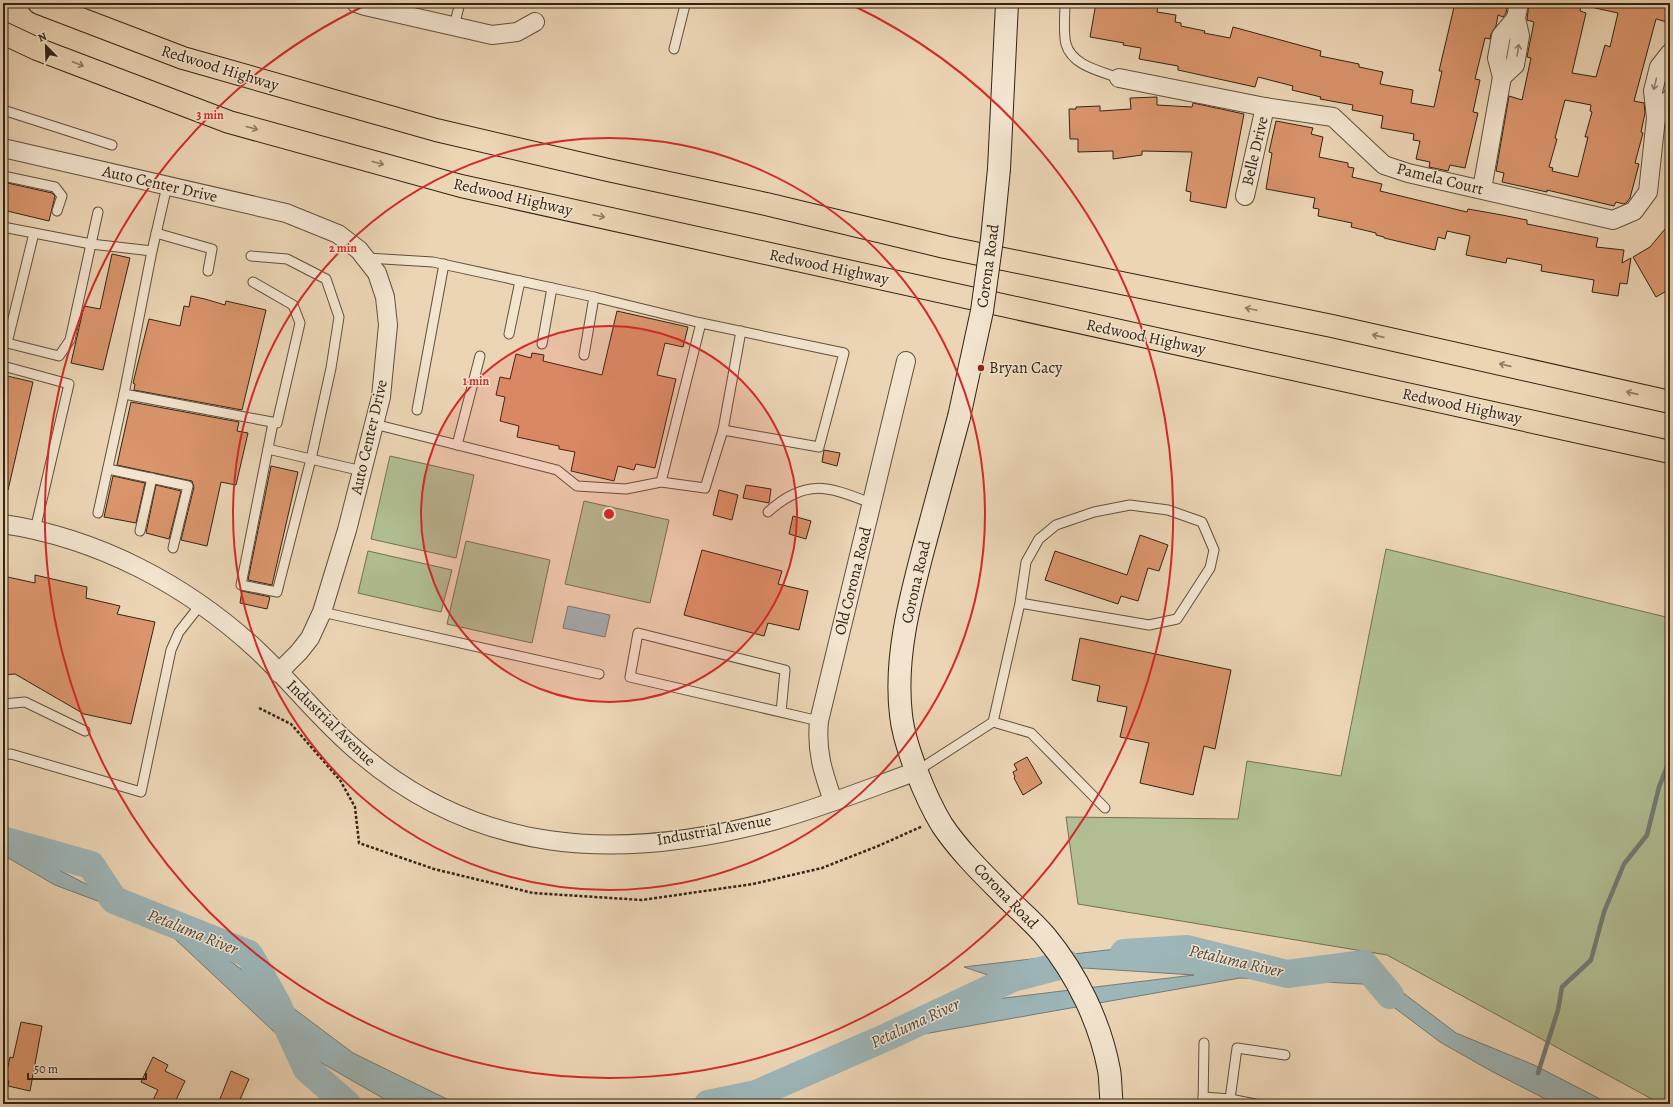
<svg xmlns="http://www.w3.org/2000/svg" width="1673" height="1107" font-family="Alegreya,serif">
  <style>
    .green { fill: #b1be93; stroke: #727154 }
    .water { fill: #9db6b9; stroke: #727c77 }
    .lines { fill: none; stroke-linecap: round; stroke-linejoin: round }
    .stream { stroke: #727c77; stroke-width: 4.5 }
    .river { stroke: #9db6b9; stroke-width: 28 }
    .building { fill: #db956c; stroke: #322414; fill-rule: evenodd }
    .lane-casing { stroke: #60503c; stroke-width: 11 }
    .street-casing { stroke: #60503c; stroke-width: 20 }
    .secondary-casing { stroke: #322414; stroke-width: 24 }
    .highway-casing { stroke: #322414; stroke-width: 24 }
    .path { stroke: #322414; stroke-width: 2.5; stroke-dasharray: 3 2; stroke-linecap: butt }
    .lane { stroke: #f3e4cf; stroke-width: 9 }
    .street { stroke: #f3e4cf; stroke-width: 18 }
    .secondary { stroke: #f3e4cf; stroke-width: 22 }
    .highway { stroke: #ecd5b5; stroke-width: 22 }
    .secondary-bridge-casing { stroke: #322414; stroke-width: 24; stroke-linecap: butt }
    .secondary-bridge { stroke: #f3e4cf; stroke-width: 22 }
    .oneway { stroke: #928472 }
    .oneway2 { stroke: #8f7c64 }
    .ring { fill: none; stroke: #d62828; stroke-width: 2 }
    .poi-dot { fill: #8f2418; stroke: #f3e4cf; stroke-width: 1.5 }
    .labels { text-anchor: middle; dominant-baseline: central; stroke-width: 3; stroke-linejoin: round; paint-order: stroke }
    .street-label { font-size: 16px; fill: #322414; stroke: #f3e4cf }
    .poi-label { font-size: 16px; fill: #322414; stroke: #f3e4cf; text-anchor: start }
    .water-label { font-size: 17px; font-style: italic; fill: #4d483d; stroke: #f3e4cf }
    .centre { fill: #d62828; stroke: #f3e4cf; stroke-width: 2 }
    .ring-label { font-size: 12px; text-anchor: middle; font-weight: bold; fill: #d62828; stroke: #f3e4cf; stroke-width: 3; stroke-linejoin: round; paint-order: stroke }
  </style>
  <rect width="100%" height="100%" fill="#ecd5b5"/>
  <filter id="stains"><feTurbulence type="fractalNoise" baseFrequency=".005" numOctaves="4"/><feColorMatrix values="0 0 0 0 .2 0 0 0 0 .09 0 0 0 0 .02 0 0 0 .5 -.17"/></filter>
  <radialGradient id="worn" r=".72"><stop offset=".6" stop-color="#630" stop-opacity="0"/><stop offset="1" stop-color="#630" stop-opacity=".3"/></radialGradient>
  <g class="green">
    <polygon points="390,456 474,475 456,558 371,539"/>
    <polygon points="584,501 669,520 650,603 565,584"/>
    <polygon points="466,541 550,560 532,643 447,624"/>
    <polygon points="1386,549 1670,618 1670,1104 1661,1104 1387,955 1078,904 1066,817 1238,819 1247,761 1341,776"/>
    <polygon points="368,551 452,570 441,612 358,593"/>
  </g>
  <g class="water">
    <polygon points="568,606 610,615 605,637 563,628"/>
    <polygon points="3,844 18,849 92,887 151,903 245,972 353,1053 457,1104 393,1104 285,1042 159,924 55,885 3,855"/>
    <polygon points="1141,946 1254,966 1369,967 1456,1033 1534,1065 1610,1104 1555,1104 1493,1072 1440,1042 1363,984 1240,978 873,1043 725,1104 688,1104 768,1079 939,1006 1194,975 1084,968 994,977 964,967"/>
  </g>
  <g class="lines">
    <polyline class="stream" points="1538,1073 1558,1010 1562,987 1591,960 1604,912 1624,864 1647,835 1659,787 1670,759"/>
    <g class="river">
      <polyline points="3,842 6,841 91,865 114,900 249,954 276,1002 307,1069 347,1104"/>
      <polyline points="1124,953 1187,949 1287,974 1364,964 1390,995"/>
      <polyline points="708,1104 756,1094 889,1036 1013,978 1067,964"/>
    </g>
  </g>
  <g class="building">
    <polygon points="1096,3 1142,3 1158,6 1157,12 1176,15 1175,22 1181,23 1181,26 1205,31 1204,33 1230,38 1233,27 1321,51 1320,56 1359,64 1359,67 1383,72 1380,84 1413,90 1411,103 1434,107 1442,71 1439,71 1455,3 1508,3 1506,13 1503,17 1498,15 1496,26 1491,34 1490,39 1485,38 1475,79 1480,80 1473,112 1478,113 1465,168 1450,165 1448,171 1429,167 1430,162 1416,159 1420,141 1413,140 1414,134 1381,128 1383,116 1352,110 1353,105 1320,99 1321,97 1292,90 1293,86 1258,77 1255,87 1178,70 1178,66 1139,59 1141,48 1123,45 1124,43 1090,37"/>
    <path d="M1529,3H1581L1580,11L1586,13L1572,73L1596,77L1605,45L1610,47L1618,13L1595,8V3H1654L1670,7L1667,22L1656,19L1634,101L1644,103L1645,113L1641,132L1643,133L1635,163L1639,164L1630,198L1627,202L1624,204L1616,202L1614,206L1547,190V192L1502,182L1504,173L1496,171L1509,96L1522,100L1531,58L1527,57L1534,22L1527,20ZM1565,100L1591,105L1590,111L1592,112L1585,137H1588L1578,177L1552,171L1553,168L1549,167L1557,139L1555,138Z"/>
    <polygon points="1157,97 1157,105 1192,107 1193,103 1244,114 1226,208 1190,201 1191,192 1186,191 1192,152 1142,151 1142,155 1113,159 1113,151 1078,152 1078,139 1070,139 1069,109 1076,109 1076,107 1100,106 1100,111 1131,109 1130,98"/>
    <polygon points="1276,121 1313,128 1311,134 1323,137 1319,157 1348,163 1348,167 1354,168 1352,177 1382,184 1380,191 1467,212 1468,209 1502,215 1527,220 1527,224 1598,238 1596,247 1624,250 1622,263 1631,258 1627,284 1620,283 1618,296 1592,292 1594,280 1541,271 1542,265 1507,258 1506,263 1466,255 1470,236 1447,231 1445,239 1438,237 1435,250 1384,238 1384,237 1376,235 1376,233 1351,227 1352,223 1318,216 1319,209 1313,208 1315,198 1266,189 1272,153 1269,152"/>
    <polygon points="3,182 52,193 55,196 49,221 3,210"/>
    <polygon points="1670,223 1670,289 1656,297 1633,257 1650,247"/>
    <polygon points="112,254 130,258 103,370 71,363 84,306 100,309"/>
    <polygon points="191,296 205,299 225,305 226,301 266,310 242,410 134,390 135,384 133,383 149,319 180,326 184,306 189,307"/>
    <polygon points="617,311 688,327 683,347 665,343 657,375 676,379 655,468 636,464 634,470 618,466 614,481 571,471 575,452 559,449 559,446 517,437 519,426 500,421 505,397 496,395 500,377 510,379 516,354 531,358 532,353 544,355 543,361 602,375"/>
    <polygon points="3,375 33,382 8,490 3,490"/>
    <polygon points="131,402 239,422 237,431 248,433 236,485 221,482 207,546 181,540 194,487 192,481 117,465"/>
    <polygon points="824,450 840,453 837,466 822,462"/>
    <polygon points="271,466 298,472 272,585 248,580"/>
    <polygon points="113,476 145,483 136,523 104,517"/>
    <polygon points="156,485 181,491 169,539 146,533"/>
    <polygon points="746,485 771,489 769,503 743,498"/>
    <polygon points="719,490 738,495 732,520 713,515"/>
    <polygon points="793,516 811,521 806,539 789,534"/>
    <polygon points="1140,535 1168,545 1159,571 1148,568 1138,601 1121,596 1118,604 1045,580 1055,551 1127,575"/>
    <polygon points="702,550 782,571 778,584 808,591 799,630 768,623 764,636 684,615"/>
    <polygon points="35,575 87,587 86,598 120,606 117,614 155,622 131,724 84,714 15,674 3,675 3,576 35,583"/>
    <polygon points="242,591 270,597 267,609 240,603"/>
    <polygon points="1080,638 1231,670 1215,749 1204,746 1193,795 1140,783 1149,743 1120,737 1127,707 1097,701 1100,686 1072,680"/>
    <polygon points="1027,757 1042,783 1023,795 1014,778 1015,777 1013,772 1017,770 1014,764"/>
    <polygon points="21,1022 42,1026 30,1091 8,1086 9,1081 5,1080 10,1057 13,1058"/>
    <polygon points="153,1057 168,1065 165,1071 185,1081 174,1104 151,1104 158,1090 141,1082"/>
    <polygon points="231,1071 249,1079 238,1104 231,1104 220,1099"/>
  </g>
  <g class="lines">
    <g class="lane-casing">
      <g id="lane">
        <path d="M1065,3C1065,14 1063,33 1066,44C1072,66 1101,71 1119,78"/>
        <polyline points="454,26 460,3"/>
        <polyline points="674,49 685,5"/>
        <polyline points="3,110 112,145"/>
        <polyline points="3,176 55,187 62,196 57,211"/>
        <polyline points="3,227 91,244 152,251"/>
        <polyline points="34,233 7,343 59,356 70,340 98,212"/>
        <polyline points="156,233 212,249 208,271"/>
        <polyline points="251,256 287,259 326,279 339,317 331,368 311,459 277,592 241,585 273,423"/>
        <polyline points="367,258 433,262 594,297 584,355"/>
        <polyline points="594,297 701,323"/>
        <polyline points="509,334 520,281"/>
        <polyline points="542,344 552,288"/>
        <polyline points="3,366 69,384 35,530"/>
        <polyline points="124,394 277,423 300,323 293,305 253,282"/>
        <polyline points="417,410 444,264"/>
        <polyline points="374,424 557,470 577,486 626,489 661,482 705,488 723,430 819,447 844,353 701,323 661,482"/>
        <polyline points="723,430 741,331"/>
        <polyline points="457,445 480,356"/>
        <polyline points="268,449 362,471"/>
        <polyline points="108,469 188,486 173,548"/>
        <path d="M768,512C806,477 829,487 871,503"/>
        <polyline points="98,513 124,394 152,251 167,186"/>
        <polyline points="140,531 152,478"/>
        <polyline points="322,612 599,674"/>
        <polyline points="3,704 25,702 85,731"/>
        <polyline points="781,712 785,670 638,633 630,677 819,721"/>
        <polyline points="993,722 1031,733 1105,808"/>
        <polyline points="3,755 11,754 141,792 171,650 179,632 201,604"/>
        <polyline points="917,771 993,722 1020,603 1149,625 1177,619 1210,568 1214,550 1202,522 1168,510 1130,505 1094,512 1056,525 1039,539 1026,562 1020,603"/>
        <polyline points="1203,1097 1230,1099 1255,1104"/>
        <polyline points="1230,1099 1237,1048 1285,1055"/>
        <polyline points="1203,1104 1204,1043"/>
      </g>
    </g>
    <g class="street-casing">
      <g id="street">
        <polyline points="356,3 365,6 492,35 517,32 535,22"/>
        <polyline points="1502,77 1515,65 1520,36 1516,18 1519,3"/>
        <polyline points="1119,78 1265,107 1333,117 1384,165 1408,173 1613,220 1634,211 1648,192 1656,118 1653,91 1659,67 1670,53"/>
        <polyline points="1656,118 1670,99"/>
        <polyline points="3,148 286,213 338,234 359,250 377,273 385,297 388,325 381,397 347,530 322,612 310,638 299,652 278,673"/>
        <polyline points="1482,189 1502,77 1497,58 1501,36 1516,18"/>
        <polyline points="1245,196 1265,107"/>
        <path d="M3,524C98,538 187,585 257,650C288,679 315,713 347,742C472,857 619,863 776,820C823,807 870,788 917,771"/>
        <path d="M833,801C823,772 816,752 819,721L906,361"/>
      </g>
    </g>
    <g class="secondary-casing">
      <g id="secondary">
        <polyline points="999,169 1007,3"/>
        <path d="M959,417C948,458 937,498 926,539C911,596 894,656 901,715C904,745 926,799 942,825C958,849 980,871 1000,891C1015,907 1032,920 1046,937C1077,975 1100,1022 1109,1070C1111,1081 1110,1093 1112,1104"/>
      </g>
    </g>
    <g class="highway-casing">
      <g id="highway">
        <polyline points="39,3 183,58 436,130 608,170 766,204 945,247 1332,326 1670,402"/>
        <polyline points="3,33 37,49 229,122 461,186 1670,452"/>
      </g>
    </g>
    <polyline class="path" points="259,708 291,724 340,780 355,807 359,843 434,869 533,893 642,900 753,884 822,868 878,846 923,826"/>
    <use href="#lane" class="lane"/>
    <use href="#street" class="street"/>
    <use href="#secondary" class="secondary"/>
    <use href="#highway" class="highway"/>
    <g class="secondary-bridge-casing">
      <polyline id="secondary-bridge" points="959,417 982,311 992,239 999,169"/>
    </g>
    <use href="#secondary-bridge" class="secondary-bridge"/>
  </g>
  <defs><path id="oneway-shaft" d="M-6 0H5M1.5-3L5.5 0L1.5 3" fill="none" stroke-width="1.6" stroke-linecap="round" stroke-linejoin="round"/></defs>
  <g class="oneway">
    <use href="#oneway-shaft" transform="translate(1518 50) rotate(-81)"/>
    <use href="#oneway-shaft" transform="translate(1655 84) rotate(104)"/>
  </g>
  <g class="oneway2">
    <use href="#oneway-shaft" transform="translate(78 64) rotate(21)"/>
    <use href="#oneway-shaft" transform="translate(252 128) rotate(15)"/>
    <use href="#oneway-shaft" transform="translate(378 163) rotate(15)"/>
    <use href="#oneway-shaft" transform="translate(599 216) rotate(12)"/>
    <use href="#oneway-shaft" transform="translate(1251 309) rotate(-168)"/>
    <use href="#oneway-shaft" transform="translate(1378 336) rotate(-167)"/>
    <use href="#oneway-shaft" transform="translate(1505 365) rotate(-167)"/>
    <use href="#oneway-shaft" transform="translate(1632 393) rotate(-167)"/>
  </g>
  <circle cx="609" cy="514" r="188" fill="#d62828" fill-opacity=".12"/>
  <g class="ring">
    <circle cx="609" cy="514" r="188"/>
    <circle cx="609" cy="514" r="376"/>
    <path d="M852 5A564 564 0 1 1 366 5"/>
  </g>
  <circle class="poi-dot" cx="981" cy="368" r="4"/>
  <g class="labels">
    <g class="street-label">
      <text transform="translate(220 68) rotate(17)">Redwood Highway</text>
      <text transform="translate(1255 151) rotate(-77)">Belle Drive</text>
      <text transform="translate(1440 179) rotate(14)">Pamela Court</text>
      <text transform="translate(160 184) rotate(13)">Auto Center Drive</text>
      <text transform="translate(513 197) rotate(13)">Redwood Highway</text>
      <text transform="translate(988 266) rotate(-82)">Corona Road</text>
      <text transform="translate(829 267) rotate(12)">Redwood Highway</text>
      <text transform="translate(1146 337) rotate(12)">Redwood Highway</text>
      <text transform="translate(1462 406) rotate(12)">Redwood Highway</text>
      <text transform="translate(369 437) rotate(-77)">Auto Center Drive</text>
      <text transform="translate(853 581) rotate(-76)">Old Corona Road</text>
      <text transform="translate(916 582) rotate(-77)">Corona Road</text>
      <text transform="translate(331 723) rotate(44)">Industrial Avenue</text>
      <text transform="translate(714 830) rotate(-10)">Industrial Avenue</text>
      <text transform="translate(1006 896) rotate(46)">Corona Road</text>
    </g>
    <g class="poi-label">
      <text x="989" y="368">Bryan Cacy</text>
    </g>
    <g class="water-label">
      <text transform="translate(193 932) rotate(22)">Petaluma River</text>
      <text transform="translate(1236 961) rotate(13)">Petaluma River</text>
      <text transform="translate(915 1023) rotate(-25)">Petaluma River</text>
    </g>
  </g>
  <circle cx="609" cy="514" r="6" class="centre"/>
  <g class="ring-label">
    <text x="210" y="119">3 min</text>
    <text x="343" y="252">2 min</text>
    <text x="476" y="385">1 min</text>
  </g>
  <rect width="1673" height="1107" fill="none" stroke="#ecd5b5" stroke-width="16"/>
  <rect x="4" y="4" width="1665" height="1099" fill="none" stroke="#322414" stroke-width="2"/>
  <rect x="8" y="8" width="1657" height="1091" fill="none" stroke="#322414"/>
  <g transform="translate(46 46) rotate(337)" stroke="#f3e4cf" stroke-width="3" paint-order="stroke">
  <path d="M0-3L7 15L0 10L-7 15Z" fill="#322414"/>
  <text y="-6" font-size="11" font-weight="bold" text-anchor="middle" fill="#322414">N</text>
  </g>
  <path d="M28 1073v6h118v-6" fill="none" stroke="#322414" stroke-width="2"/>
  <text x="34" y="1073" font-size="12" fill="#322414" stroke="#f3e4cf" stroke-width="3" paint-order="stroke">50 m</text>
  <rect width="100%" height="100%" filter="url(#stains)"/>
  <rect width="100%" height="100%" fill="url(#worn)"/>
</svg>
